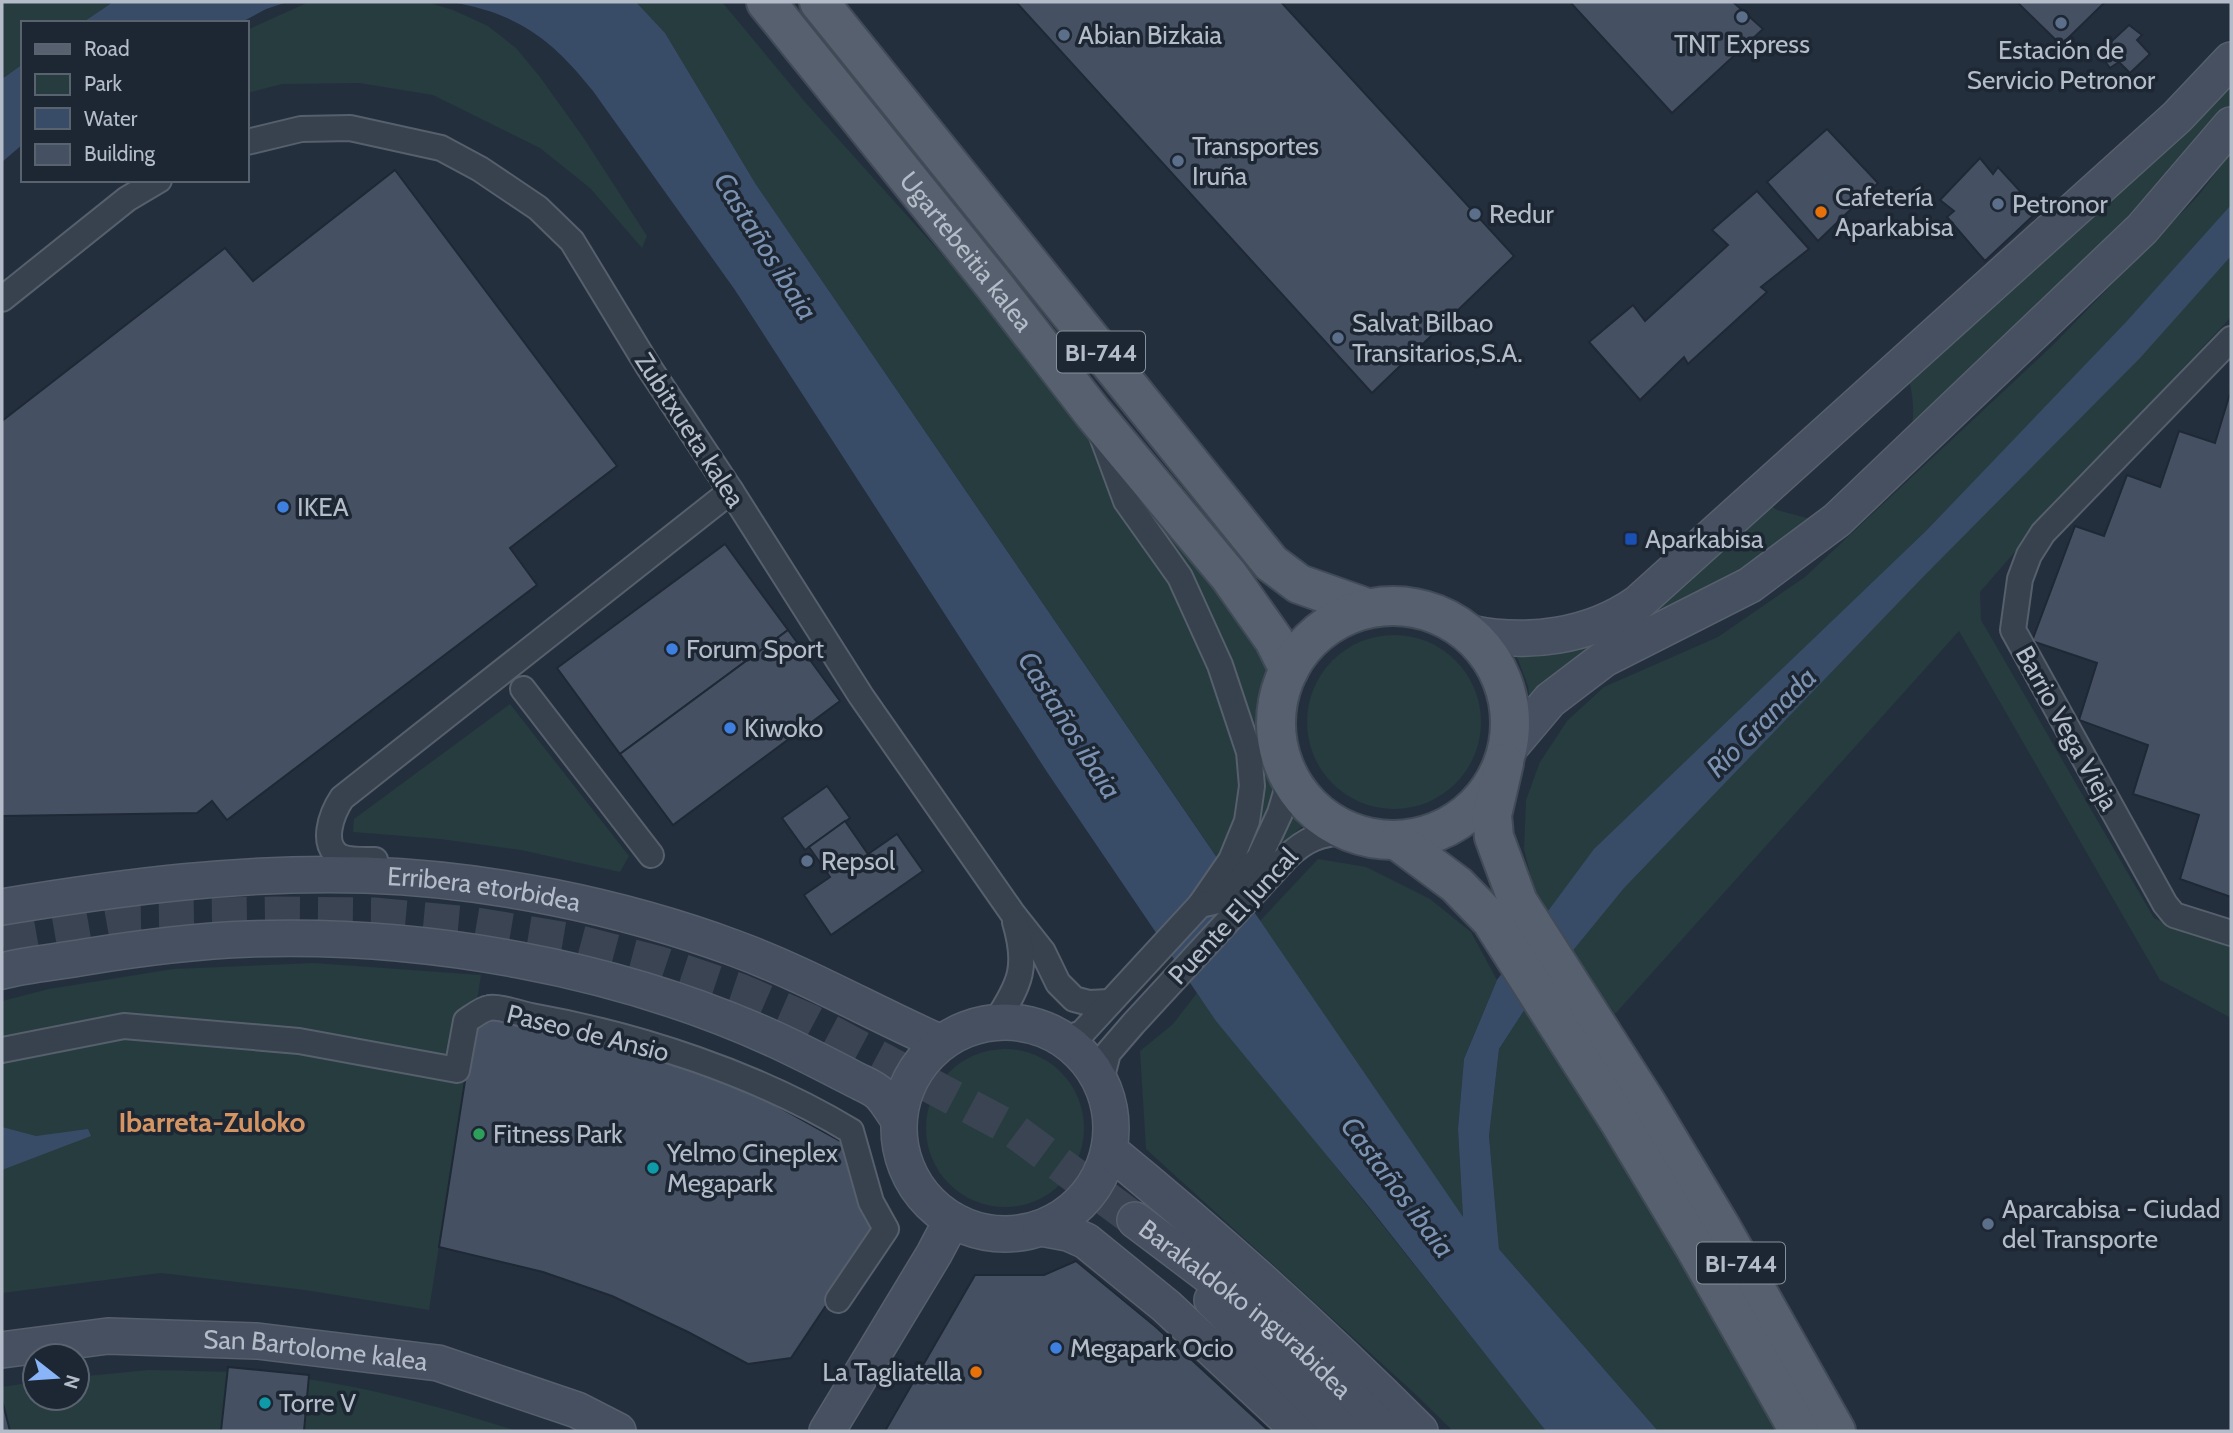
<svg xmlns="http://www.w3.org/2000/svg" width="2233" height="1433" font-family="Cabin,sans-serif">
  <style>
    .green { fill: #263c3f }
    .water { fill: #394c67 }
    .building { fill: #455162; stroke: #1f2835; stroke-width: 2 }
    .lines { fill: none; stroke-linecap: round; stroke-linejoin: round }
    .secondary-tunnel { stroke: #3a4453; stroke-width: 35; stroke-dasharray: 35 18; stroke-linecap: butt }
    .street-casing { stroke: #565f6c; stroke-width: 28 }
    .secondary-casing { stroke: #565f6c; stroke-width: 38 }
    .primary-casing { stroke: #414a57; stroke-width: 42 }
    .street { stroke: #38414e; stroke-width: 24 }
    .secondary { stroke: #465061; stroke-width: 35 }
    .primary { stroke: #56606e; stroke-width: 38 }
    .service-dot { fill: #5c6f8a; stroke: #1d2633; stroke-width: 2.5 }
    .food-dot { fill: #e8710a; stroke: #1d2633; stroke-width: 2.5 }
    .shop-dot { fill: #3f7fe0; stroke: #1d2633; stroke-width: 2.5 }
    .transit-dot { fill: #1a4fb4; stroke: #1d2633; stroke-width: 2.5 }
    .leisure-dot { fill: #2e9e5b; stroke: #1d2633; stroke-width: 2.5 }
    .culture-dot { fill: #0f9aa8; stroke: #1d2633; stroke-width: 2.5 }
    .labels { text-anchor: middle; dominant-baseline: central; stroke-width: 7; stroke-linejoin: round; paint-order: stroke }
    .shield { fill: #1d2633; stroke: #878f9c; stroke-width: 2 }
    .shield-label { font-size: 24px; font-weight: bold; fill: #b4bcc9 }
    .poi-label { font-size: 26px; fill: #b4bcc9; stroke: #1d2633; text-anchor: start }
    .street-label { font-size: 26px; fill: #b4bcc9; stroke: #1d2633 }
    .water-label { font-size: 28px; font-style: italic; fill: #7c92b1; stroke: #1d2633 }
    .neighbourhood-label { font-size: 28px; font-weight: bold; fill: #d59563; stroke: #1d2633 }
  </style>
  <rect width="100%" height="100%" fill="#242f3e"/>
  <g class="green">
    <polygon points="2,2 113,2 82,23 23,23 23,64 2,79"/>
    <polygon points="309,2 427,2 453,10 488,26 516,48 540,77 583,137 647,236 642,248 590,188 540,148 433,95 359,83 282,84 247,93 247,30"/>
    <path d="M636,2H722L805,102L1210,553L1289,670C1267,726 1276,770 1317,813L1236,885L755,183L665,33Z"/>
    <path d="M2231,60V122L1910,437C1916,410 1913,390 1904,364Z"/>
    <polygon points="2231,153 2231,317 2072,486 1980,592 1981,620 2154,918 2173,927 2231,946 2231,1018 2160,980 1959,631 1615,1014 1538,905 1524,849 1526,800 1540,762 1567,721 1604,687 1718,637 1805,577 2053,345 2198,196"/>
    <polygon points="1757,496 1777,510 1814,520 1532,719 1528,686 1508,633 1596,626"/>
    <circle cx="1394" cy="722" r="87"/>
    <polygon points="510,704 629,856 620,872 521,850 440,839 353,832 354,819"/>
    <polygon points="1318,859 1366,867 1430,899 1471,932 1497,980 1464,1059 1458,1129 1463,1219 1260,921"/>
    <polygon points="314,963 481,975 429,1310 305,1290 161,1273 2,1293 2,1001 49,989 173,969"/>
    <polygon points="1197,993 1531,1411 1546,1431 1453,1431 1413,1392 1146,1149 1140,1051 1173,1024"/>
    <polygon points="1525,1009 1694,1272 1784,1431 1658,1431 1499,1249 1489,1136 1499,1049"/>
    <circle cx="1005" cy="1128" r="79"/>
    <path d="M148,1370C184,1371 220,1371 255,1373C344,1380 433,1404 517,1431H2V1387L35,1382V1398H77V1377Z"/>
  </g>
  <g class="water">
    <polygon points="113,2 287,2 266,9 240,23 82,23"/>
    <path d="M451,2H636L665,33L755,183L1463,1217L1458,1129L1464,1059L1497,980L1594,849L1927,530L2127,321L2231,205V256L2140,358L1922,578L1624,888L1525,1009L1499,1049L1489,1136L1499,1249L1658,1431H1546L1370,1208L1216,1021L1047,772L735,290L593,91C552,39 517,13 451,2Z"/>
    <polygon points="23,64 23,144 2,162 2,79"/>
    <polygon points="2,1127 36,1136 88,1129 91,1136 2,1170"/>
  </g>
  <g class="building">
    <polygon points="1016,2 1281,2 1514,256 1372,393"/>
    <polygon points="1570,2 1733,2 1763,29 1672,113"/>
    <polygon points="2017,2 2105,2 2061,45"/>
    <polygon points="2129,25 2142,35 2137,40 2150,54 2130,73 2119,62 2110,68 2099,53"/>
    <polygon points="1827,129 1878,183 1818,241 1767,182"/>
    <polygon points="1980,158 1993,174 1998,167 2038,211 1985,261 1947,217 1954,211 1940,200"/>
    <polygon points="395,170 617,466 510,548 537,585 227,820 212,801 197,813 2,816 2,421 225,248 253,281"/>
    <polygon points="1757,191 1809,249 1761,287 1767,292 1688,364 1684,357 1640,400 1589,342 1633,305 1645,321 1728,245 1712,230"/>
    <polygon points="2231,390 2231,897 2180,879 2199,815 2133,794 2148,745 2079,720 2097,663 2032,641 2075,526 2104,536 2127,475 2160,487 2179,431 2215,443"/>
    <polygon points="725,544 788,630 620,754 557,668"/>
    <polygon points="788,630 840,701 673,825 620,754"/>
    <polygon points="827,786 850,818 805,850 782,818"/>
    <polygon points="845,821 868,854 897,834 923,871 831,935 804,895 830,877 809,847"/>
    <polygon points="475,1017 552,1028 663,1058 741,1086 844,1143 875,1232 791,1358 748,1364 688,1332 612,1296 543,1272 439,1247"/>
    <polygon points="1076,1261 1156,1327 1269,1431 885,1431 975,1275 1044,1275"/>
    <polygon points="228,1367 309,1375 304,1431 221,1431"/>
    <polygon points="2,1400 10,1431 2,1431"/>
  </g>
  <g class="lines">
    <polyline class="secondary-tunnel" points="2,940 139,916 276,914 374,915 471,924 573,941 660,964 740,991 809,1021 1012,1129 1135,1220"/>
    <g class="street-casing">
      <g id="street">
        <polyline points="247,142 301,129 350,128 441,148 480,169 538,208 572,241 648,366 731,491 861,696 1013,914 1043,952 1058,983 1074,999 1089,1003 1110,1002"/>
        <polyline points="2,299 127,199 159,180"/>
        <polyline points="2231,339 2043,533 2029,555 2020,579 2013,630 2165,904 2174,915 2231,933"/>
        <polyline points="1102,436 1126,501 1180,577 1220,665 1249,752 1252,786 1247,821 1231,860 1200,905"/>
        <polyline points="523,689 651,855"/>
        <path d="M375,860C365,860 351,861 341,857C319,846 332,813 342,798L731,491"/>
        <path d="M996,1021C1021,983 1028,966 1015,922"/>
        <polyline points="1065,1039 1082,1033 1200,905 1222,900 1259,858 1280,813 1290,779"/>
        <path d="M2,1050L124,1026L299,1041L457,1070L466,1021C472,1017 482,1009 489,1008C498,1006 521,1014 531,1016C638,1035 757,1074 851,1131L871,1202L886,1229L838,1300"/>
        <path d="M1101,1080L1108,1053L1133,1024L1287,857C1307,838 1319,835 1346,831"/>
      </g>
    </g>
    <g class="secondary-casing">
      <g id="secondary">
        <path d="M1470,633C1527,645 1590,637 1638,603L2177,117L2231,60"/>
        <polyline points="1507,751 1550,700 1604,659 1750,585 1837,520 2142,229 2231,125"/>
        <path id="s1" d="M2,907C122,887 244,871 366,875C487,879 620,906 734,948C805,974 871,1012 941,1043"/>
        <path d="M2,971C29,964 58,962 85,957C140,948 194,941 249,939C424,933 617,967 776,1040C802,1052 827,1065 852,1078C861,1083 873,1087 880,1094C887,1101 893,1112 899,1120"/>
        <circle cx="1005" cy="1128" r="106"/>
        <path d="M1109,1150C1218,1239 1321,1332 1420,1431"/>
        <path id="s2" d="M1135,1220L1287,1335L1385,1431"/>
        <polyline points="1041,1228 1068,1233 1086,1241 1166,1306 1300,1431"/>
        <polyline points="1212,1300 1343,1431"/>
        <path id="s3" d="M2,1350L108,1336L257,1341L438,1363L577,1410L618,1431"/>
        <polyline points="827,1431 934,1254 952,1220"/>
      </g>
    </g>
    <g class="primary-casing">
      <g id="primary">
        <path id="s4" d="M766,2L997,289L1093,413L1229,576L1274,640L1289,670"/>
        <polyline points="819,2 1271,563 1299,584 1367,608"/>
        <circle cx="1393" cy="723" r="117"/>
        <polyline points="1504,763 1492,815 1494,837 1518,902 1647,1104 1722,1229 1836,1431"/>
        <polyline points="1398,841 1457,885 1491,920 1619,1121 1694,1246 1799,1431"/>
      </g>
    </g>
    <use href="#street" class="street"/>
    <use href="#secondary" class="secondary"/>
    <use href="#primary" class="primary"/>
  </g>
  <g class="service-dot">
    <circle cx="1742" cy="17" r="7"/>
    <circle cx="2061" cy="23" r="7"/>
    <circle cx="1064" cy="35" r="7"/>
    <circle cx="1178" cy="161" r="7"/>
    <circle cx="1998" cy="204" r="7"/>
    <circle cx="1475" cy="214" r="7"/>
    <circle cx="1338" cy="338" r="7"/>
    <circle cx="807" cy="861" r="7"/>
    <circle cx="1988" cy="1224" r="7"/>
  </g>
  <g class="food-dot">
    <circle cx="1821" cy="212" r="7"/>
    <circle cx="976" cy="1372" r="7"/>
  </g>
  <g class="shop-dot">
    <circle cx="283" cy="507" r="7"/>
    <circle cx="672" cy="649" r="7"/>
    <circle cx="730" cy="728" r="7"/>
    <circle cx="1056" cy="1348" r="7"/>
  </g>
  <rect class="transit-dot" x="1624" y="532" width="14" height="14" rx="3.5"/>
  <circle class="leisure-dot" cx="479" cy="1134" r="7"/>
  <g class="culture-dot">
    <circle cx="653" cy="1168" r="7"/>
    <circle cx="265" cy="1403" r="7"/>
  </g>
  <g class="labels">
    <g class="shield">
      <rect x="1057" y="331.5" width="88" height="41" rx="5"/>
      <rect x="1697" y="1242.5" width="88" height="41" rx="5"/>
    </g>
    <g class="shield-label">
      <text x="1101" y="352">BI-744</text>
      <text x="1741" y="1263">BI-744</text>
    </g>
    <g class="poi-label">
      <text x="1078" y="35">Abian Bizkaia</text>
      <text x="1742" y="44" text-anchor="middle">TNT Express</text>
      <text x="2061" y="50" text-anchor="middle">Estación de<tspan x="2061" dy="30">Servicio Petronor</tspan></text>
      <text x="1192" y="146">Transportes<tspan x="1192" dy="30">Iruña</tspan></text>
      <text x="1835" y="197">Cafetería<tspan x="1835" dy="30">Aparkabisa</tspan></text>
      <text x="2012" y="204">Petronor</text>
      <text x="1489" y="214">Redur</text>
      <text x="1352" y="323">Salvat Bilbao<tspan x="1352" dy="30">Transitarios,S.A.</tspan></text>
      <text x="297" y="507">IKEA</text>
      <text x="1645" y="539">Aparkabisa</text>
      <text x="686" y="649">Forum Sport</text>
      <text x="744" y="728">Kiwoko</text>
      <text x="821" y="861">Repsol</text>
      <text x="493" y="1134">Fitness Park</text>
      <text x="667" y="1153">Yelmo Cineplex<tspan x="667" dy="30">Megapark</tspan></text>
      <text x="2002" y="1209">Aparcabisa - Ciudad<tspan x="2002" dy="30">del Transporte</tspan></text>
      <text x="1070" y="1348">Megapark Ocio</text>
      <text x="962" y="1372" text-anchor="end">La Tagliatella</text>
      <text x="279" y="1403">Torre V</text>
    </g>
    <g class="street-label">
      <text stroke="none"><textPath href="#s4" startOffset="320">Ugartebeitia kalea</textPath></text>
      <text transform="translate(690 430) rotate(57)">Zubitxueta kalea</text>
      <text transform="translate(2067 728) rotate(61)">Barrio Vega Vieja</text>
      <text stroke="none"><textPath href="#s1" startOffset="485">Erribera etorbidea</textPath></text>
      <text transform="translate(1233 916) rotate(-47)">Puente El Juncal</text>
      <text transform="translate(588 1033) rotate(14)">Paseo de Ansio</text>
      <text stroke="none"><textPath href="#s2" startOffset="142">Barakaldoko ingurabidea</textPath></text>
      <text stroke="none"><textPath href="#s3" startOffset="315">San Bartolome kalea</textPath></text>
    </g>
    <g class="water-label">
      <text transform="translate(766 246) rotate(58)">Castaños ibaia</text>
      <text transform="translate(1761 722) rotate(-45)">Río Granada</text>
      <text transform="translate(1070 725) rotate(58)">Castaños ibaia</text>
      <text transform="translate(1398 1187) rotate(53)">Castaños ibaia</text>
    </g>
    <g class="neighbourhood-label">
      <text x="212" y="1122">Ibarreta-Zuloko</text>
    </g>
  </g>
  <rect width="2233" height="1433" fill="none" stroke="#b4bcc9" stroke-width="7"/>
  <rect x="21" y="21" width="228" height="161" fill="#1d2633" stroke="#59626f" stroke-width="2"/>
  <rect x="35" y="44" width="35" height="10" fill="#56606e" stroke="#59626f" stroke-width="2"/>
  <text x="84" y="56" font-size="21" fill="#b4bcc9">Road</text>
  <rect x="35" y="74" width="35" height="21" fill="#263c3f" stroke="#59626f" stroke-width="2"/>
  <text x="84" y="91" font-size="21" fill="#b4bcc9">Park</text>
  <rect x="35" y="108" width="35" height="21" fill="#394c67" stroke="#59626f" stroke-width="2"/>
  <text x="84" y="126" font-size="21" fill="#b4bcc9">Water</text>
  <rect x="35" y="144" width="35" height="21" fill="#455162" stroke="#59626f" stroke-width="2"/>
  <text x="84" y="161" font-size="21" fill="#b4bcc9">Building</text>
  <g transform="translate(56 1377) rotate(107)"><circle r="33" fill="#1d2633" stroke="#59626f" stroke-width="2"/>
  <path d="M0-5L12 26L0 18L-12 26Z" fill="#8ab4f8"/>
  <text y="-10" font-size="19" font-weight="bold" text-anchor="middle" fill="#b4bcc9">N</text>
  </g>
</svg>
